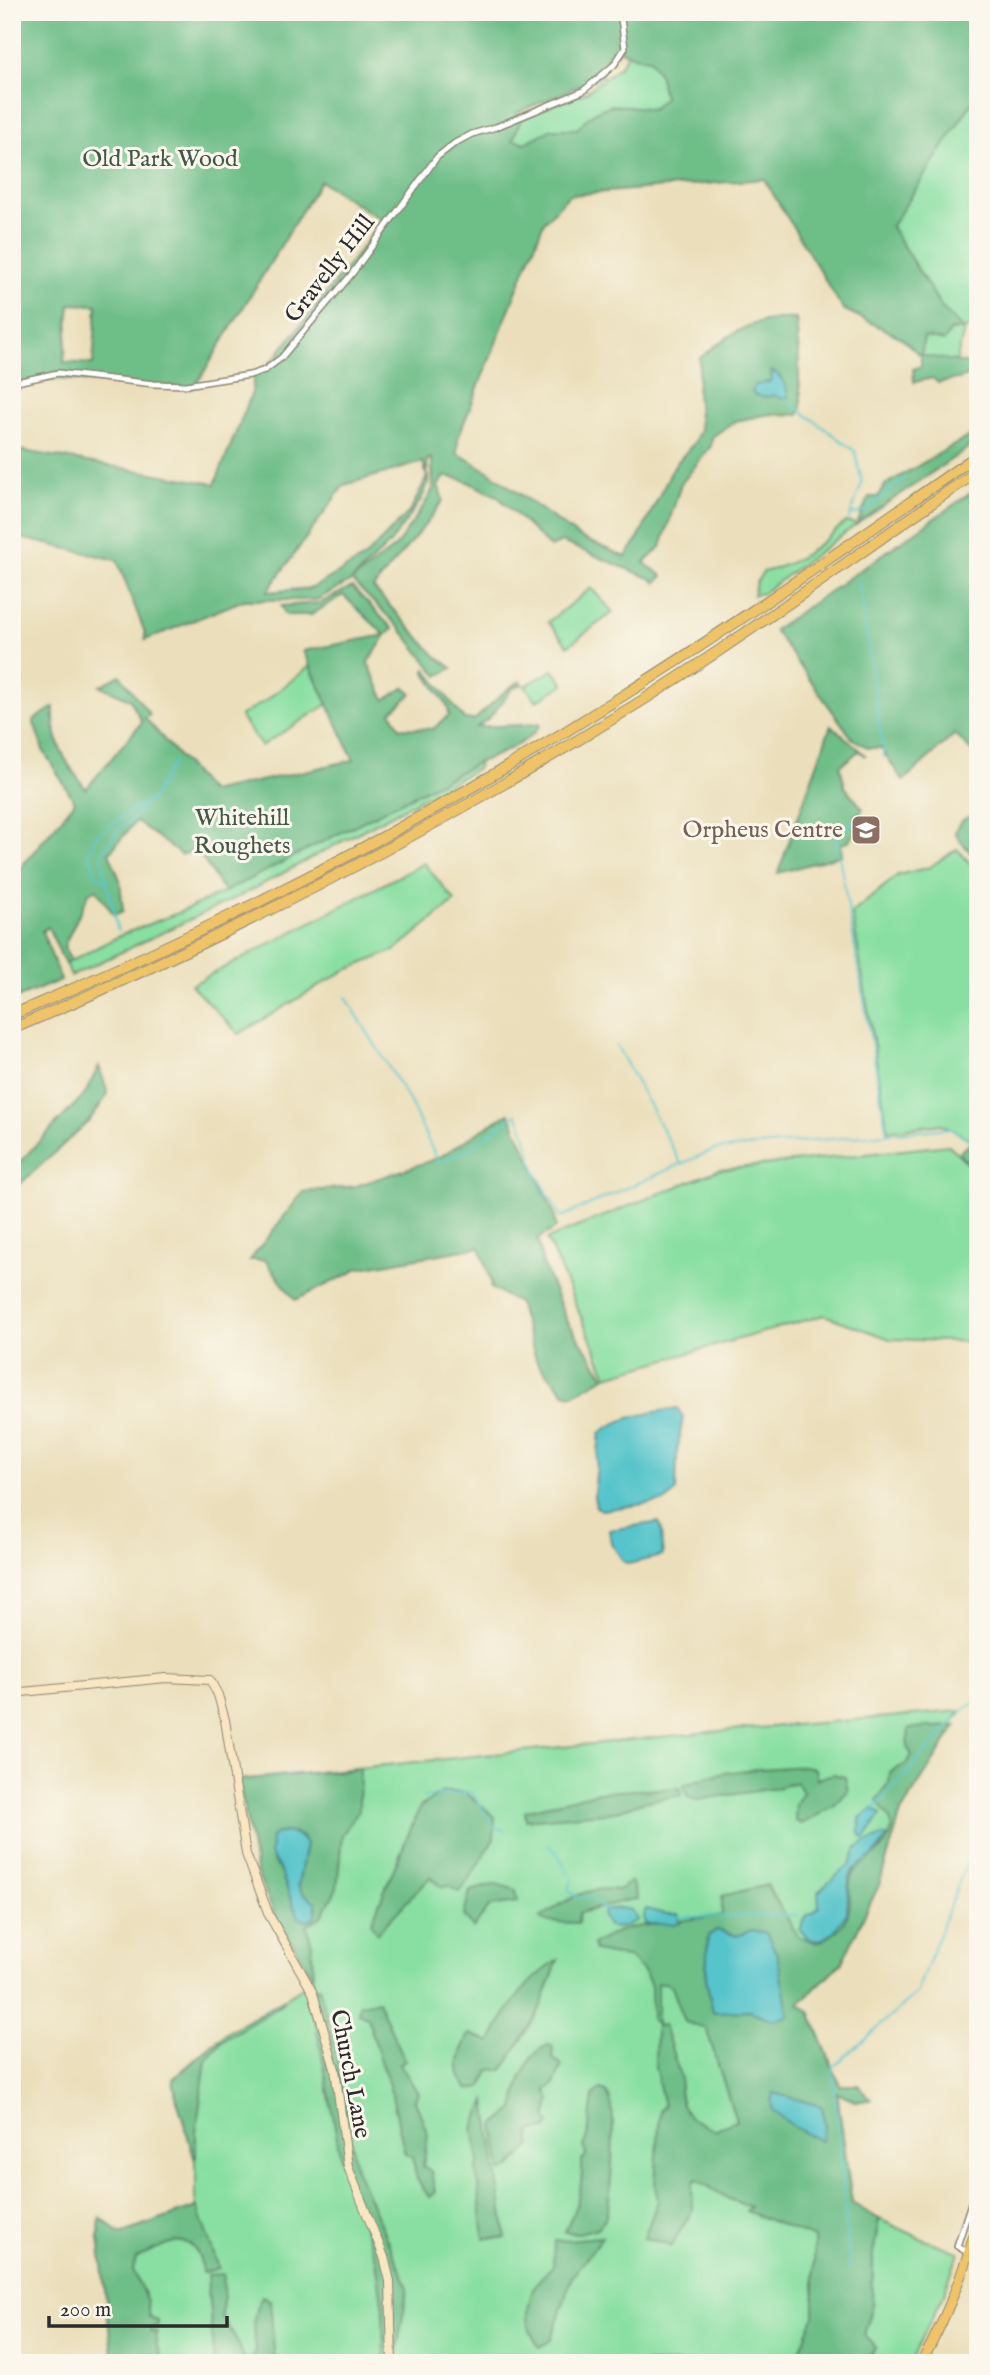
<svg xmlns="http://www.w3.org/2000/svg" width="990" height="2375" font-family="'IM FELL English',serif">
  <style>
    .green { fill: #89dfa2; stroke: #5a8566; stroke-width: 2 }
    .forest { fill: #6ebe88; stroke: #4c745a; stroke-width: 2; fill-rule: evenodd }
    .water { fill: #57c5cb; stroke: #41787b; stroke-width: 2 }
    .lines { fill: none; stroke-linecap: round; stroke-linejoin: round }
    .stream { stroke: #57c5cb; stroke-width: 2 }
    .street-casing { stroke: #8b8573; stroke-width: 8 }
    .secondary-casing { stroke: #8b8573; stroke-width: 10 }
    .primary-casing { stroke: #8b8573; stroke-width: 11 }
    .highway-casing { stroke: #8b8573; stroke-width: 12 }
    .street { stroke: #fff; stroke-width: 5 }
    .secondary { stroke: #f9e7c3; stroke-width: 8 }
    .primary { stroke: #efc469; stroke-width: 9 }
    .highway { stroke: #efc469; stroke-width: 10 }
    .labels { text-anchor: middle; dominant-baseline: central; stroke-width: 6; stroke-linejoin: round; paint-order: stroke }
    .park-label { font-size: 24px; fill: #425849; stroke: #fbf7ec }
    .street-label { font-size: 24px; fill: #2b2b2b; stroke: #fbf7ec }
    .education-label { font-size: 24px; fill: #785e54; stroke: #fbf7ec; text-anchor: end }
  </style>
  <rect width="100%" height="100%" fill="#fbf7ec"/>
  <filter id="ink" filterUnits="userSpaceOnUse"><feTurbulence type="fractalNoise" baseFrequency=".0143" numOctaves="2"/><feDisplacementMap in="SourceGraphic" scale="14" xChannelSelector="R" yChannelSelector="G"/><feConvolveMatrix kernelMatrix="1 2 1 2 8 2 1 2 1" color-interpolation-filters="sRGB"/></filter>
  <filter id="wash" filterUnits="userSpaceOnUse"><feTurbulence type="fractalNoise" baseFrequency=".00686" numOctaves="4" result="noise"/><feDisplacementMap in="SourceGraphic" scale="28" xChannelSelector="R" yChannelSelector="G"/><feGaussianBlur stdDeviation="1.57" result="paint"/><feColorMatrix in="noise" values="0 0 0 0 0 0 0 0 0 0 0 0 0 0 0 0 0 1.4 0 .05"/><feComposite in="paint" operator="in"/></filter>
  <g filter="url(#wash)">
    <rect width="100%" height="100%" fill="#ebdfbb"/>
    <g class="green">
      <polygon points="628,53 650,59 660,76 664,98 652,109 611,105 578,129 526,143 513,140 520,121 536,112 586,92 619,67"/>
      <polygon points="978,93 978,321 964,330 956,362 921,356 924,337 963,329 942,308 891,227"/>
      <path d="M846,522L857,524L763,593L753,595L756,583L763,572C799,564 819,545 846,522Z"/>
      <polygon points="591,588 613,612 568,646 548,622"/>
      <polygon points="310,666 328,704 261,746 240,716 265,701"/>
      <polygon points="553,670 564,684 537,701 525,686"/>
      <polygon points="479,762 478,768 246,893 71,976 65,964 123,934 178,913 224,892"/>
      <polygon points="957,849 978,871 978,1139 973,1141 942,1124 888,1131 852,913 898,875 930,867"/>
      <polygon points="424,863 455,901 394,951 344,971 239,1034 191,985"/>
      <polygon points="949,1145 978,1173 978,1342 890,1339 824,1315 607,1376 547,1239 718,1170"/>
      <polygon points="960,1711 901,1812 879,1885 842,1960 799,2004 810,2012 840,2085 858,2085 871,2100 855,2101 837,2093 796,2023 761,1920 701,1922 692,1982 825,2229 818,2322 795,2363 113,2363 100,2218 121,2234 196,2207 196,2163 176,2096 173,2079 213,2043 314,1980 273,1910 239,1780 709,1732"/>
      <polygon points="879,2219 925,2240 959,2252 944,2293 910,2363 865,2363 876,2347 864,2335 872,2308 873,2254"/>
    </g>
    <g class="forest">
      <path d="M12,12H978V93L891,227L942,308L964,330H951L944,341L924,337L921,355L976,365L978,372L962,378L938,383L933,378L914,382L913,369L921,366V356L900,337L843,309L764,179L569,195L544,222L458,438L457,453L488,471L579,537L626,557L639,537L674,466L694,443L700,430L697,392L700,358C733,332 752,317 796,319C798,339 799,357 799,376C799,391 804,401 799,415L770,414L735,421L712,437L711,446L681,484L661,547L644,563L663,576L656,583L652,579L562,542L550,547L497,496L464,480L446,476L438,485L443,500L426,524L373,588L437,657L452,668L438,676L399,627L352,581L396,546L425,504L433,489L432,458L427,460L428,484L421,500L390,543L350,582L316,600H244L145,640V633L117,560L12,536V449L215,484L252,393L254,377L274,359L383,221L320,181L201,377L191,389L60,379L12,383ZM619,49L634,56L650,59L660,76L664,98L652,109C618,105 601,99 577,129H552L525,143L513,140L520,121L516,113L603,76L599,63L613,56ZM70,304L97,305L93,364L64,362ZM423,462L427,477L411,510L364,558L312,588L267,592L344,485Z"/>
      <polygon points="978,431 978,441 857,524 869,497 878,497 885,485"/>
      <polygon points="978,488 978,751 974,754 955,734 903,781 881,748 868,748 852,738 774,630"/>
      <path d="M352,587L393,629L386,635L368,663L385,700L405,687L412,694L391,712L400,728L433,729L449,715L448,707L425,672L426,669L464,719L474,720C490,708 503,689 521,681L523,684L513,688L490,717L477,727L540,724C534,741 495,756 479,762L224,892L197,850L181,855L136,821L109,853L120,880L123,911L114,915L96,889L89,893L64,946L71,961L65,964L48,927L42,931L61,980L12,1000V878L75,802L43,750L33,720L54,707C52,742 65,762 86,789L142,722L130,699L100,686L120,675L150,715L145,718L210,792L354,760L303,651L385,635L343,595L311,615H286L281,606L320,603Z"/>
      <polygon points="831,725 866,756 859,751 840,766 845,787 863,809 855,816 859,826 848,842 841,844 842,855 778,873"/>
      <path d="M978,814V860L961,842L955,832C960,820 965,817 978,814Z"/>
      <polygon points="99,1066 108,1094 89,1121 21,1183 12,1186 12,1170 85,1094"/>
      <polygon points="509,1113 554,1213 556,1228 538,1239 542,1262 567,1321 605,1377 573,1395 565,1393 537,1362 518,1303 491,1288 492,1284 480,1247 355,1269 355,1271 295,1300 265,1260 250,1260 303,1192 356,1186 427,1162 441,1156"/>
      <polygon points="973,1141 978,1142 978,1173 958,1153"/>
      <path d="M956,1726L901,1812L879,1885L842,1962L799,2004L810,2012L840,2085H858L871,2100L855,2101L837,2093L852,2203L879,2219L873,2254L872,2308L864,2335L876,2347L865,2363H791L800,2351L814,2317V2238L746,2211L750,2207L729,2199L696,2179L692,2186L693,2209L672,2245L644,2238L658,2200L655,2185L660,2110L664,2106L655,2067L656,2026L664,2025L681,2079L679,2092L682,2105L690,2118L714,2130L736,2121L706,2028L685,2022L672,1987L665,1983H657V2024L652,2021L651,1986L646,1975L631,1958L595,1951L593,1944L619,1931L636,1927L722,1915V1896L767,1885L798,1936L817,1943C830,1938 847,1925 849,1909C851,1898 846,1883 854,1872C865,1857 894,1849 891,1823C890,1816 880,1808 877,1800L889,1783L890,1772L906,1764L912,1755L907,1747L909,1728ZM716,1930L737,1936L752,1930L773,2020L750,2011H713L706,1978L708,1936Z"/>
      <path d="M805,1766L815,1769L817,1779L833,1774L845,1777L848,1791L835,1805L802,1824L795,1821L796,1803L803,1793L797,1782L777,1788L696,1800L688,1797L683,1786C719,1768 766,1769 805,1766Z"/>
      <path d="M360,1769L359,1810L342,1835L337,1888L322,1916L307,1925L312,1946L313,1977L273,1910L256,1871L239,1780ZM293,1832L302,1837L306,1844L298,1885L299,1890L317,1907L313,1918L298,1917L280,1870L273,1861Z"/>
      <polygon points="680,1788 682,1795 642,1802 615,1812 526,1820 525,1811 599,1792"/>
      <polygon points="443,1792 465,1792 495,1817 494,1839 467,1882 459,1892 449,1886 441,1886 430,1877 377,1933 371,1923 420,1807"/>
      <path d="M631,1881L637,1899C617,1901 599,1909 579,1913L578,1923L550,1922L540,1918C567,1900 584,1886 618,1890Z"/>
      <polygon points="496,1884 516,1890 518,1902 490,1906 473,1928 464,1915 470,1891"/>
      <path d="M558,1960L539,2011L503,2070H489L482,2087L468,2090C453,2069 458,2056 469,2034L491,2042C506,2009 526,1979 558,1960Z"/>
      <polygon points="319,1987 337,2054 339,2074 356,2169 408,2287 397,2349 397,2363 384,2363 383,2310 376,2259 341,2160 316,2023 306,2000"/>
      <polygon points="284,2000 278,2007 222,2041 206,2060 196,2132 196,2164 176,2096 173,2079 229,2031"/>
      <polygon points="378,2001 405,2060 400,2064 418,2093 415,2100 428,2135 423,2166 431,2171 435,2192 429,2197 417,2179 412,2157 405,2154 392,2095 367,2017 358,2013 360,2004"/>
      <polygon points="550,2044 553,2048 552,2058 562,2065 554,2084 546,2090 550,2100 547,2117 550,2124 546,2129 531,2131 531,2145 510,2167 501,2172 494,2126 514,2109 521,2078 532,2057 540,2049"/>
      <path d="M600,2090C606,2092 606,2091 609,2097C617,2110 611,2203 605,2219C604,2220 599,2227 598,2228L579,2233L565,2232C577,2206 583,2188 582,2160L586,2156L584,2146L588,2137L593,2096Z"/>
      <polygon points="486,2101 506,2238 484,2238 476,2168 479,2162 473,2128"/>
      <path d="M197,2207L219,2268L202,2273C199,2224 164,2244 136,2259L133,2270L147,2301L149,2317L158,2320V2325L152,2328L151,2332H157L156,2344L163,2363H113L99,2237L100,2218L121,2234Z"/>
      <path d="M602,2237L572,2277L551,2340L540,2347C524,2329 525,2303 537,2283C541,2277 548,2271 553,2266L554,2241Z"/>
      <path d="M224,2274L222,2318L234,2335L243,2358L250,2360L256,2352C255,2331 250,2315 262,2296L270,2300L275,2363H214L207,2275Z"/>
    </g>
    <g class="water">
      <path d="M771,371C781,374 788,387 788,397L785,399L773,395C765,398 758,397 752,392L755,385L769,382L772,378Z"/>
      <path d="M677,1408L683,1417L677,1451L676,1491L666,1501L602,1510L596,1507L594,1496L600,1433C621,1416 651,1413 677,1408Z"/>
      <path d="M659,1522C663,1531 660,1542 663,1553L662,1556L628,1564L623,1561L611,1543L609,1530Z"/>
      <polygon points="873,1809 881,1814 864,1839 860,1834 860,1818"/>
      <path d="M284,1832C295,1833 301,1835 306,1844L298,1885L302,1893L316,1902V1913L313,1918L308,1920L298,1917L280,1870L270,1854L271,1837L275,1834Z"/>
      <polygon points="885,1836 888,1837 873,1856 853,1870 849,1880 847,1913 832,1934 819,1941 809,1939 800,1930 807,1915 813,1913 819,1907 818,1892 850,1864 857,1848 866,1842"/>
      <path d="M621,1908L631,1910L637,1920C627,1926 621,1929 609,1927L603,1917L604,1910Z"/>
      <polygon points="646,1909 666,1914 678,1914 680,1922 673,1924 645,1924 643,1916"/>
      <polygon points="717,1930 737,1936 752,1930 766,1933 777,1954 789,2016 773,2020 750,2011 713,2012 706,1978 708,1936"/>
      <polygon points="774,2093 821,2106 825,2126 821,2141 794,2127 773,2111 771,2101"/>
    </g>
    <g class="lines">
      <g class="stream">
        <polyline points="785,399 855,451 862,483 849,519"/>
        <polyline points="852,515 865,511 905,478"/>
        <polyline points="859,582 884,757"/>
        <polyline points="862,813 836,838 887,1133"/>
        <polyline points="107,882 101,856 119,828 133,819 144,805"/>
        <polyline points="118,931 107,882 94,873 93,862 88,855 95,837 125,814 151,800 174,761"/>
        <polyline points="346,997 410,1102 438,1162 463,1153 516,1114 521,1122"/>
        <polyline points="617,1046 681,1164"/>
        <polyline points="522,1125 536,1172 561,1217 713,1150 950,1128 978,1145"/>
        <polyline points="423,1797 472,1792 494,1827 504,1830"/>
        <polyline points="874,1809 966,1708 978,1701"/>
        <polyline points="548,1846 556,1851 569,1874"/>
        <polyline points="572,1878 569,1890 576,1897 591,1898 607,1911"/>
        <polyline points="678,1917 797,1915"/>
        <polyline points="850,2269 833,2067 916,1994 978,1833"/>
      </g>
    </g>
  </g>
  <g filter="url(#ink)">
    <g class="lines">
      <g class="street-casing">
        <g id="street">
          <polyline points="12,383 58,373 154,384 186,385 250,375 265,370 281,358 351,275 437,157 455,143 472,134 496,127 583,91 614,65 625,48 620,12"/>
          <polyline points="969,2253 957,2246 973,2197 978,2198"/>
        </g>
      </g>
      <g class="secondary-casing">
        <polyline id="secondary" points="12,1693 166,1678 210,1680 218,1695 225,1720 246,1854 269,1915 313,1993 335,2069 348,2167 384,2257 390,2281 392,2363"/>
      </g>
      <g class="primary-casing">
        <path id="primary" d="M921,2363C947,2318 964,2271 978,2221"/>
      </g>
      <g class="highway-casing">
        <g id="highway">
          <path d="M12,1015C224,926 431,818 624,695C745,619 861,536 978,455"/>
          <path d="M12,1029C228,937 435,830 635,705C752,632 864,549 978,471"/>
        </g>
      </g>
      <use href="#street" class="street"/>
      <use href="#secondary" class="secondary"/>
      <use href="#primary" class="primary"/>
      <use href="#highway" class="highway"/>
    </g>
  </g>
  <defs>
    <g id="university-square" transform="scale(1.575)"><rect x="-9" y="-9" width="18" height="18" rx="4" fill="#8d6e63" stroke="#fbf7ec"/><path d="M0-5L7-2L0 1L-7-2ZM-4 1L0 2.5L4 1V4Q0 6-4 4Z" fill="#fff"/></g>
  </defs>
  <g fill-rule="evenodd">
    <use href="#university-square" x="866" y="830"/>
  </g>
  <g class="labels">
    <g class="park-label">
      <text x="160" y="159">Old Park Wood</text>
      <text x="242" y="818">Whitehill<tspan x="242" dy="28">Roughets</tspan></text>
    </g>
    <g class="street-label">
      <text transform="translate(330 269) rotate(-52)">Gravelly Hill</text>
      <text transform="translate(350 2074) rotate(79)">Church Lane</text>
    </g>
    <g class="education-label">
      <text x="843" y="830">Orpheus Centre</text>
    </g>
  </g>
  <rect width="990" height="2375" fill="none" stroke="#fbf7ec" stroke-width="42"/>
  <path d="M49 2316v10h178v-10" fill="none" stroke="#2b2b2b" stroke-width="3.5"/>
  <text x="60" y="2316" font-size="21" fill="#2b2b2b" stroke="#fbf7ec" stroke-width="5" paint-order="stroke">200 m</text>
</svg>
